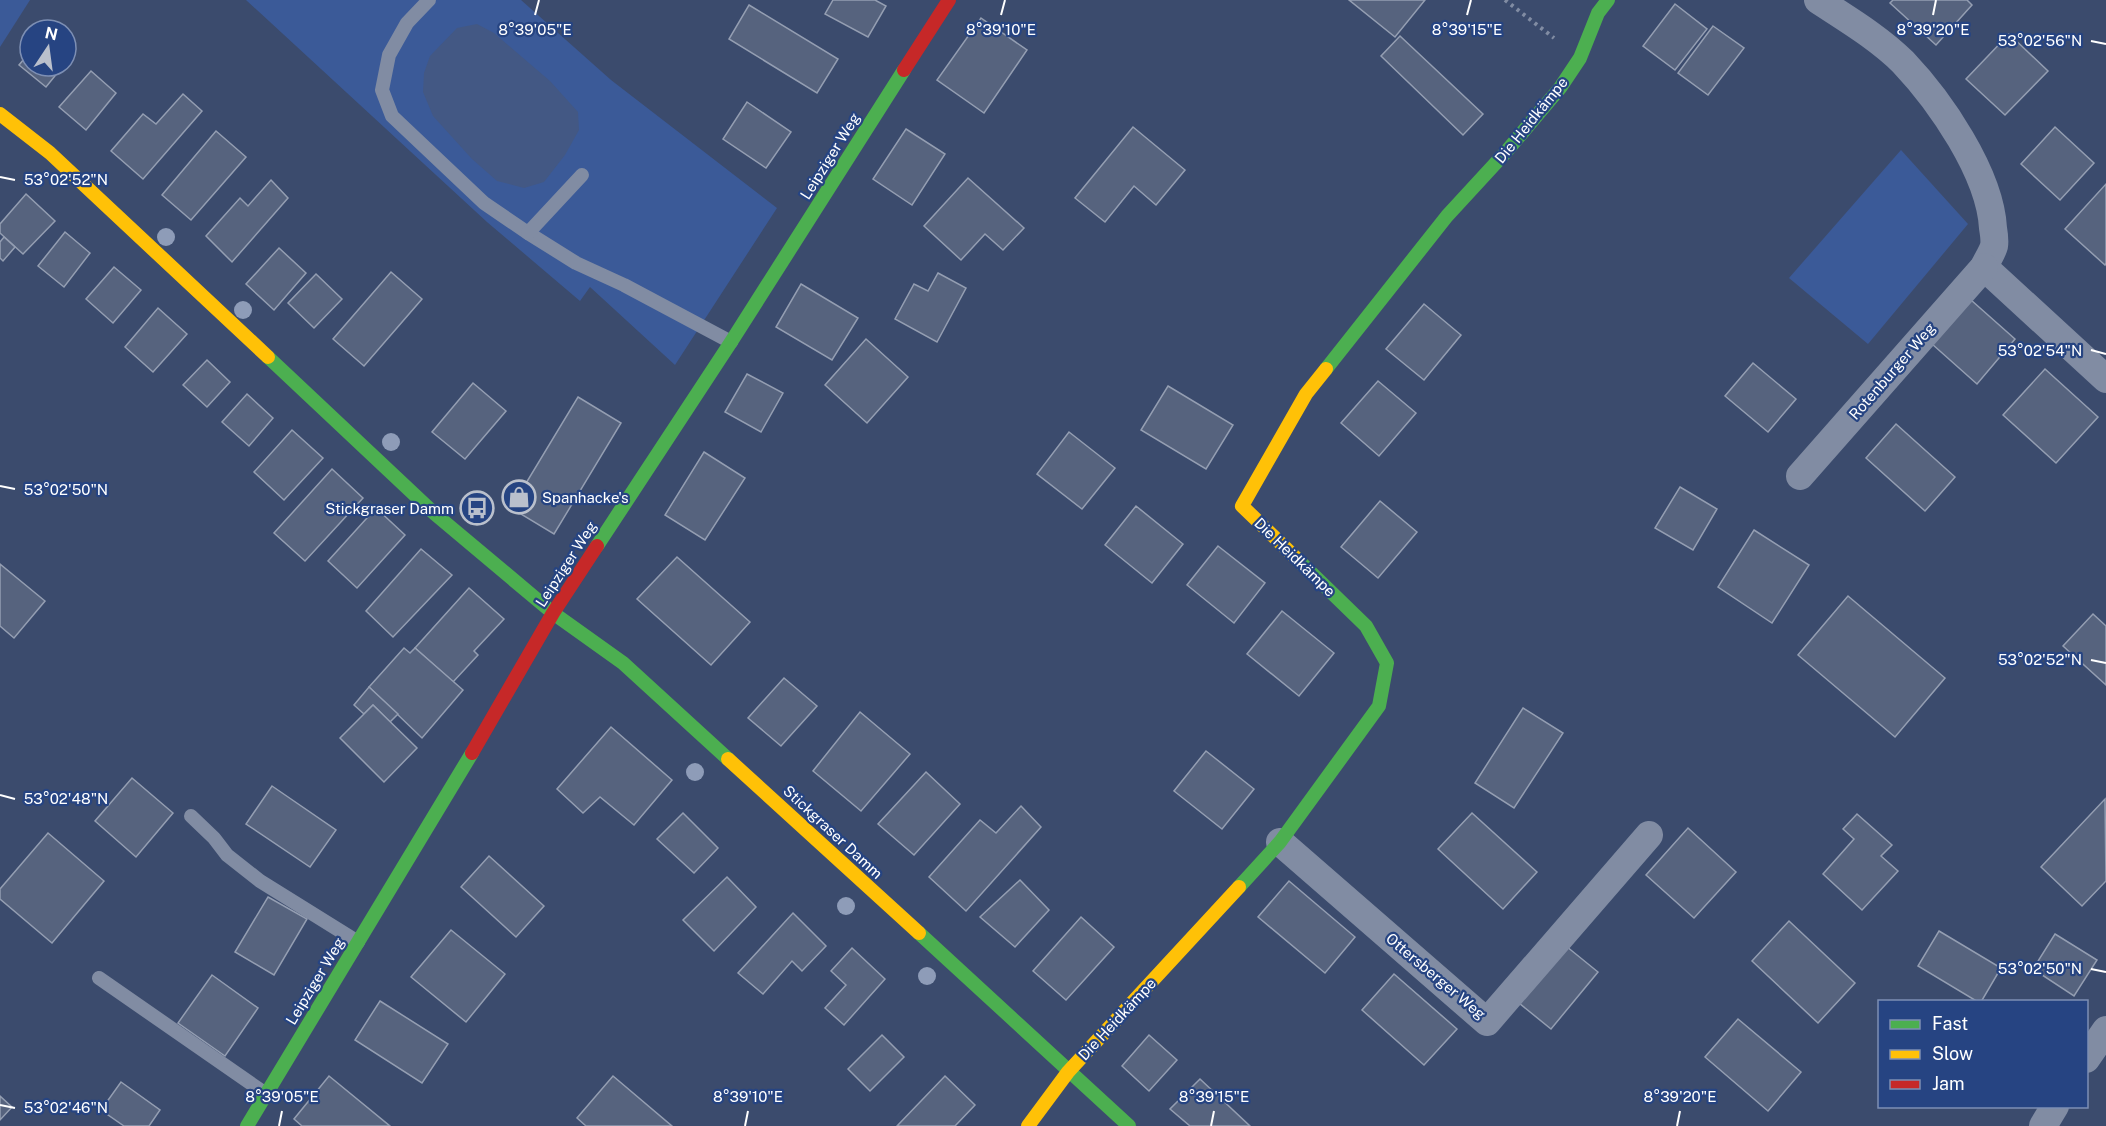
<svg xmlns="http://www.w3.org/2000/svg" width="2106" height="1126" font-family="'Public Sans',sans-serif">
  <style>
    .green { fill: #3b5a98 }
    .water { fill: #435884 }
    .building { fill: #56637e; stroke: #949eb2; stroke-width: 1.5 }
    .lines { fill: none; stroke-linecap: round; stroke-linejoin: round }
    .path { stroke: #818ca3; stroke-width: 4; stroke-dasharray: 3 4.5; stroke-linecap: butt }
    .lane { stroke: #818ca3; stroke-width: 14 }
    .street { stroke: #818ca3; stroke-width: 28 }
    .fast { stroke: #4caf50; stroke-width: 14 }
    .slow { stroke: #ffc107; stroke-width: 14 }
    .jam { stroke: #c62828; stroke-width: 14 }
    .tree { fill: #8e9cb8 }
    .ticks { fill: none; stroke: #fff; stroke-width: 2 }
    .labels { text-anchor: middle; dominant-baseline: central; stroke-width: 4.5; stroke-linejoin: round; paint-order: stroke }
    .street-label { font-size: 15px; fill: #fff; stroke: #264482 }
    .poi-label { font-size: 15px; fill: #fff; stroke: #264482; text-anchor: start }
    .ticks-label { font-size: 15px; text-anchor: middle; fill: #fff; stroke: #264482; stroke-width: 4.5; stroke-linejoin: round; paint-order: stroke }
  </style>
  <rect width="100%" height="100%" fill="#3b4b6d"/>
  <g class="green">
    <polygon points="0,0 30,0 0,47"/>
    <polygon points="246,0 521,0 611,80 777,208 675,365 590,287 580,301 487,222"/>
    <polygon points="1901,150 1968,224 1868,344 1789,278"/>
  </g>
  <polygon class="water" points="477,24 494,33 550,81 578,112 579,130 565,155 544,182 524,188 497,181 472,159 433,116 423,92 424,73 430,56 457,28"/>
  <g class="building">
    <polygon points="833,0 875,0 886,6 868,37 825,14"/>
    <polygon points="1349,0 1425,0 1395,37"/>
    <polygon points="1893,0 1967,0 1972,5 1936,45 1890,3"/>
    <polygon points="1675,4 1707,29 1675,70 1643,46"/>
    <polygon points="749,5 838,59 817,93 729,39"/>
    <polygon points="981,18 1027,50 984,113 937,80"/>
    <polygon points="1713,26 1744,48 1708,95 1678,73"/>
    <polygon points="2009,34 2048,71 2005,115 1966,79"/>
    <polygon points="1400,36 1483,114 1463,135 1381,56"/>
    <polygon points="66,46 74,52 66,62"/>
    <polygon points="30,52 30,66 63,66 46,87 19,65"/>
    <polygon points="91,71 116,93 86,130 59,107"/>
    <polygon points="183,94 202,111 143,179 111,151 143,114 156,124"/>
    <polygon points="747,102 791,132 766,168 723,139"/>
    <polygon points="1133,127 1185,170 1156,205 1134,186 1105,222 1075,198"/>
    <polygon points="2055,127 2094,163 2060,200 2021,164"/>
    <polygon points="906,129 945,154 912,205 873,179"/>
    <polygon points="216,131 246,157 191,220 162,195"/>
    <polygon points="968,178 1024,228 1003,250 985,234 961,260 924,226"/>
    <polygon points="271,180 288,198 232,262 206,236 240,198 248,206"/>
    <polygon points="2106,184 2106,263 2105,265 2065,229"/>
    <polygon points="26,194 55,221 23,254 0,233 0,224"/>
    <polygon points="65,232 90,253 64,287 38,266"/>
    <polygon points="4,237 15,247 3,261 0,258 0,242"/>
    <polygon points="279,248 306,273 274,310 246,284"/>
    <polygon points="114,267 141,290 113,323 86,299"/>
    <polygon points="391,272 422,299 364,366 333,339"/>
    <polygon points="938,273 966,288 937,342 895,319 914,284 928,291"/>
    <polygon points="316,274 342,299 314,328 288,303"/>
    <polygon points="801,284 858,318 832,360 776,327"/>
    <polygon points="1971,300 2015,339 1977,384 1932,344"/>
    <polygon points="1424,304 1461,335 1424,380 1386,349"/>
    <polygon points="158,308 187,334 153,372 125,347"/>
    <polygon points="866,339 908,377 867,423 825,385"/>
    <polygon points="207,360 230,382 207,407 183,385"/>
    <polygon points="1753,363 1796,399 1768,432 1725,396"/>
    <polygon points="2045,369 2098,417 2056,463 2003,415"/>
    <polygon points="747,374 783,393 761,432 725,412"/>
    <polygon points="1378,381 1416,413 1379,456 1341,423"/>
    <polygon points="473,383 506,411 465,459 432,432"/>
    <polygon points="1168,386 1233,425 1206,469 1141,430"/>
    <polygon points="247,394 273,418 249,446 222,422"/>
    <polygon points="578,397 621,423 554,534 511,508"/>
    <polygon points="1896,424 1955,477 1925,511 1866,458"/>
    <polygon points="292,430 323,458 284,500 254,472"/>
    <polygon points="1069,432 1115,468 1082,509 1037,474"/>
    <polygon points="704,452 745,478 705,540 665,515"/>
    <polygon points="332,469 363,498 305,561 274,533"/>
    <polygon points="1680,487 1717,509 1693,550 1655,528"/>
    <polygon points="1380,501 1417,532 1378,578 1341,547"/>
    <polygon points="1136,506 1183,544 1152,583 1105,545"/>
    <polygon points="376,508 405,535 357,588 328,561"/>
    <polygon points="1754,530 1809,565 1772,623 1718,587"/>
    <polygon points="1218,546 1265,583 1234,623 1187,585"/>
    <polygon points="421,549 452,575 393,637 366,611"/>
    <polygon points="677,557 750,622 711,665 637,599"/>
    <polygon points="0,564 45,601 14,638 0,626"/>
    <polygon points="469,588 504,619 474,651 478,655 453,682 415,648"/>
    <polygon points="1848,596 1945,678 1895,737 1798,655"/>
    <polygon points="1282,611 1334,653 1299,696 1247,654"/>
    <polygon points="2093,614 2106,626 2106,685 2063,646"/>
    <polygon points="404,648 410,653 415,648 463,690 422,738 369,687"/>
    <polygon points="784,678 817,706 781,746 748,718"/>
    <polygon points="369,687 398,714 390,722 373,705 364,714 354,705"/>
    <polygon points="373,705 417,748 384,782 340,738"/>
    <polygon points="1523,708 1563,733 1514,808 1475,783"/>
    <polygon points="860,712 910,754 861,811 813,771"/>
    <polygon points="611,727 672,780 634,825 600,797 583,813 557,789"/>
    <polygon points="1206,751 1254,789 1222,829 1174,791"/>
    <polygon points="926,772 960,804 914,855 878,824"/>
    <polygon points="132,778 173,813 136,857 95,821"/>
    <polygon points="272,786 336,830 310,867 246,824"/>
    <polygon points="2105,799 2106,881 2082,906 2041,867"/>
    <polygon points="1021,806 1041,827 966,911 929,877 980,820 996,833"/>
    <polygon points="683,813 718,848 694,873 657,839"/>
    <polygon points="1472,813 1537,872 1503,909 1438,849"/>
    <polygon points="1857,814 1892,845 1881,856 1898,871 1862,910 1823,874 1854,839 1843,829"/>
    <polygon points="1688,828 1736,872 1694,918 1646,875"/>
    <polygon points="48,833 104,881 52,943 0,899 0,889"/>
    <polygon points="489,856 544,906 516,937 461,887"/>
    <polygon points="727,877 756,907 714,951 683,920"/>
    <polygon points="1020,880 1049,910 1015,947 980,917"/>
    <polygon points="1289,881 1355,937 1325,973 1258,917"/>
    <polygon points="268,897 307,919 274,975 235,952"/>
    <polygon points="793,913 826,946 802,971 792,961 763,994 738,973"/>
    <polygon points="1081,917 1114,947 1066,1000 1033,971"/>
    <polygon points="1789,921 1855,983 1818,1023 1752,961"/>
    <polygon points="451,930 505,974 466,1022 411,977"/>
    <polygon points="1939,931 2001,968 1981,1002 1978,1002 1918,966"/>
    <polygon points="2055,934 2097,960 2074,996 2033,969"/>
    <polygon points="1561,942 1598,972 1551,1029 1514,999"/>
    <polygon points="852,948 885,979 844,1025 825,1008 846,985 831,971"/>
    <polygon points="1394,974 1457,1029 1424,1065 1362,1010"/>
    <polygon points="212,975 258,1008 225,1056 178,1023"/>
    <polygon points="380,1001 448,1044 422,1083 355,1040"/>
    <polygon points="1738,1019 1801,1072 1768,1111 1705,1057"/>
    <polygon points="882,1035 904,1057 870,1091 848,1069"/>
    <polygon points="1149,1035 1177,1060 1149,1091 1122,1066"/>
    <polygon points="329,1076 390,1126 302,1126 294,1119"/>
    <polygon points="613,1076 672,1126 586,1126 577,1118"/>
    <polygon points="945,1076 975,1105 955,1126 897,1126"/>
    <polygon points="1200,1079 1250,1126 1190,1126 1170,1109"/>
    <polygon points="121,1082 160,1110 149,1126 124,1126 101,1110"/>
    <polygon points="0,1096 12,1107 0,1120"/>
  </g>
  <g class="lines">
    <polyline class="path" points="1505,0 1554,38"/>
    <g class="lane">
      <polyline points="429,0 407,23 389,55 382,90 392,116 484,203 528,233 576,263 624,285 731,342"/>
      <polyline points="528,233 582,175"/>
      <polyline points="191,816 214,838 227,855 260,881 358,942"/>
      <polyline points="99,978 266,1094"/>
    </g>
    <g class="street">
      <path d="M1818,0C1847,19 1879,38 1903,62C1940,101 1990,173 1993,228C1994,234 1995,241 1994,246C1992,253 1987,260 1984,267L2106,379"/>
      <polyline points="1800,476 1984,267"/>
      <polyline points="1280,842 1487,1022 1649,835"/>
      <polyline points="2086,1059 2106,1030"/>
      <polyline points="2043,1126 2055,1106"/>
    </g>
    <g class="fast">
      <polyline points="268,357 435,514 553,613 623,663 728,759"/>
      <polyline points="1326,369 1447,216 1505,153 1560,88 1580,58 1598,13 1608,0"/>
      <polyline points="597,546 731,342 904,70"/>
      <polyline points="1239,887 1280,842 1379,706 1387,663 1366,626 1296,558"/>
      <polyline points="919,933 1129,1126"/>
      <polyline points="247,1126 472,753"/>
    </g>
    <g class="slow">
      <polyline points="0,114 50,153 268,357"/>
      <polyline points="1296,558 1242,506 1306,394 1326,369"/>
      <polyline points="728,759 919,933"/>
      <polyline points="1028,1126 1068,1072 1239,887"/>
    </g>
    <g class="jam">
      <polyline points="904,70 949,0"/>
      <polyline points="472,753 553,613 597,546"/>
    </g>
  </g>
  <g class="tree">
    <circle cx="166" cy="237" r="9"/>
    <circle cx="243" cy="310" r="9"/>
    <circle cx="391" cy="442" r="9"/>
    <circle cx="695" cy="772" r="9"/>
    <circle cx="846" cy="906" r="9"/>
    <circle cx="927" cy="976" r="9"/>
  </g>
  <path class="ticks" d="M535,15L539,0M1001,15L1005,0M1467,15L1471,0M1933,15L1936,0M2091,41L2106,44M0,177L15,180M2091,350L2106,354M0,486L15,489M2091,660L2106,663M0,795L15,799M2091,969L2106,972M0,1105L15,1108M279,1126L282,1111M745,1126L748,1111M1211,1126L1214,1111M1677,1126L1680,1111"/>
  <defs>
    <g id="shop-ring" transform="scale(1.725)"><circle r="9.5" fill="#264482" stroke="#bac0cc" stroke-width="1.5"/><path d="M-5-2.5h2.3a2.7 3.5 0 0 1 5.4 0H5L5.5 6h-11ZM-1.5-2.5h3a1.5 2.3 0 0 0-3 0Z" fill="#bac0cc"/></g>
    <g id="bus-ring" transform="scale(1.725)"><circle r="9.5" fill="#264482" stroke="#bac0cc" stroke-width="1.5"/><path d="M-5-6H5V4H4V6H2V4H-2V6H-4V4H-5ZM-3.5-4V0h7V-4ZM-3.5 1.2v1.5H-2V1.2ZM2 1.2v1.5H3.5V1.2Z" fill="#bac0cc"/></g>
  </defs>
  <g fill-rule="evenodd">
    <use href="#shop-ring" x="519" y="497"/>
    <use href="#bus-ring" x="477" y="508"/>
  </g>
  <g class="labels">
    <g class="street-label">
      <text transform="translate(1531 120) rotate(-51)">Die Heidkämpe</text>
      <text transform="translate(830 156) rotate(-58)">Leipziger Weg</text>
      <text transform="translate(1892 371) rotate(-49)">Rotenburger Weg</text>
      <text transform="translate(1295 557) rotate(44)">Die Heidkämpe</text>
      <text transform="translate(566 564) rotate(-57)">Leipziger Weg</text>
      <text transform="translate(833 832) rotate(43)">Stickgraser Damm</text>
      <text transform="translate(1436 976) rotate(40)">Ottersberger Weg</text>
      <text transform="translate(315 981) rotate(-59)">Leipziger Weg</text>
      <text transform="translate(1117 1019) rotate(-47)">Die Heidkämpe</text>
    </g>
    <g class="poi-label">
      <text x="542" y="497">Spanhacke's</text>
      <text x="454" y="508" text-anchor="end">Stickgraser Damm</text>
    </g>
  </g>
  <g class="ticks-label">
    <text x="535" y="35">8°39'05"E</text>
    <text x="1001" y="35">8°39'10"E</text>
    <text x="1467" y="35">8°39'15"E</text>
    <text x="1933" y="35">8°39'20"E</text>
    <text x="2040" y="46">53°02'56"N</text>
    <text x="66" y="185">53°02'52"N</text>
    <text x="2040" y="356">53°02'54"N</text>
    <text x="66" y="495">53°02'50"N</text>
    <text x="2040" y="665">53°02'52"N</text>
    <text x="66" y="804">53°02'48"N</text>
    <text x="2040" y="974">53°02'50"N</text>
    <text x="282" y="1102">8°39'05"E</text>
    <text x="748" y="1102">8°39'10"E</text>
    <text x="1214" y="1102">8°39'15"E</text>
    <text x="1680" y="1102">8°39'20"E</text>
    <text x="66" y="1113">53°02'46"N</text>
  </g>
  <rect x="1878" y="1000" width="210" height="108" fill="#264482" stroke="#7d8fb4" stroke-width="1.5"/>
  <rect x="1890" y="1020" width="30" height="9" fill="#4caf50" stroke="#7d8fb4" stroke-width="1.5"/>
  <text x="1932" y="1030" font-size="18" fill="#ffffff">Fast</text>
  <rect x="1890" y="1050" width="30" height="9" fill="#ffc107" stroke="#7d8fb4" stroke-width="1.5"/>
  <text x="1932" y="1060" font-size="18" fill="#ffffff">Slow</text>
  <rect x="1890" y="1080" width="30" height="9" fill="#c62828" stroke="#7d8fb4" stroke-width="1.5"/>
  <text x="1932" y="1090" font-size="18" fill="#ffffff">Jam</text>
  <g transform="translate(48 48) rotate(13)"><circle r="28" fill="#264482" stroke="#7d8fb4" stroke-width="1.5"/>
  <path d="M0-4.5L10 22L0 15L-10 22Z" fill="#bac0cc"/>
  <text y="-9" font-size="16" font-weight="bold" text-anchor="middle" fill="#ffffff">N</text>
  </g>
</svg>
